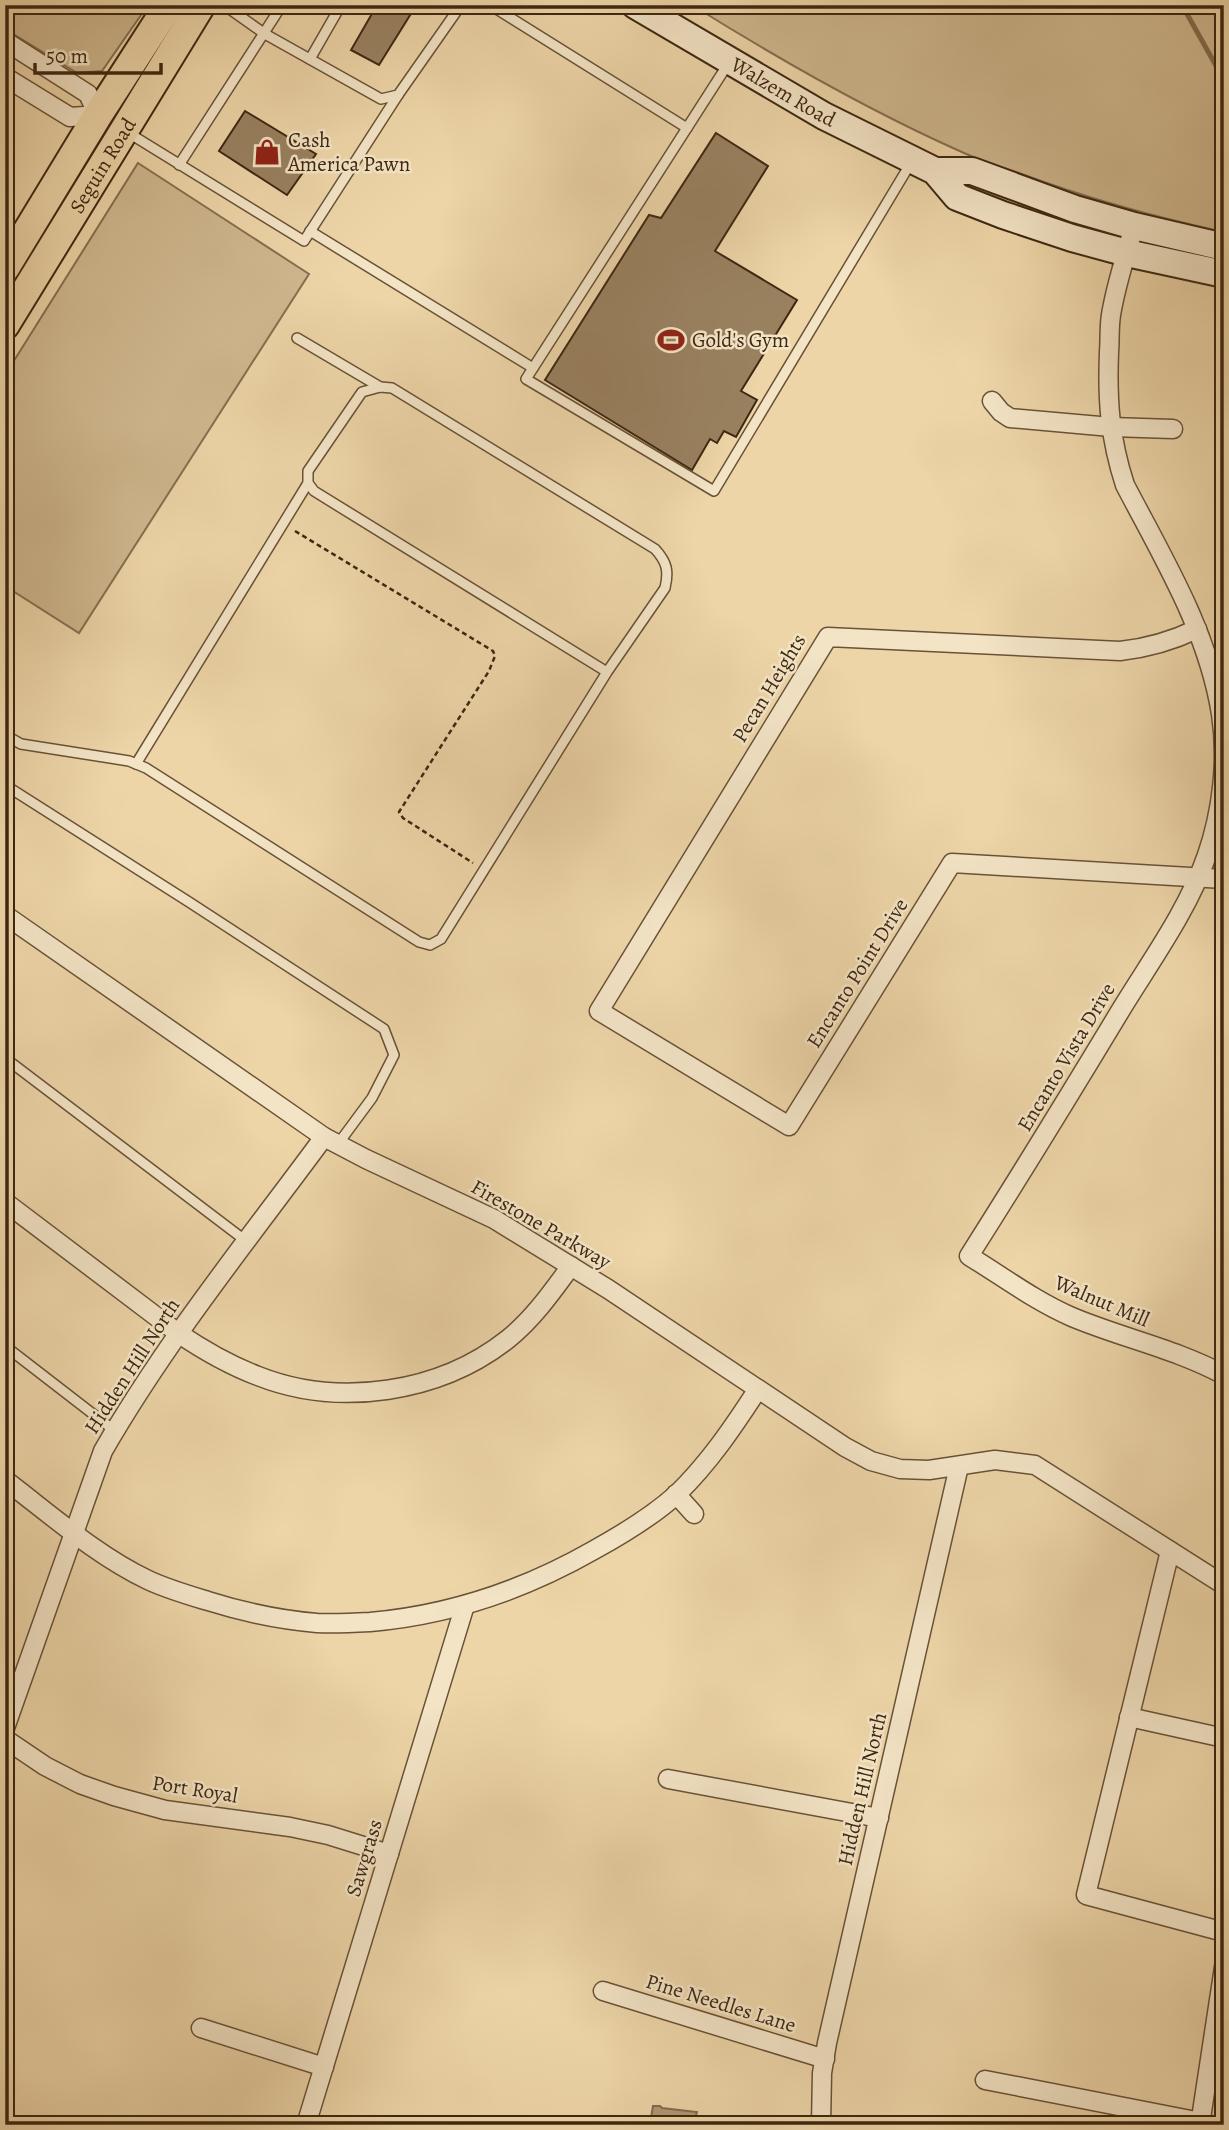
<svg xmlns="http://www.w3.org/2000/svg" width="1229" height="2130" font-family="Alegreya,serif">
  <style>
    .green { fill: #cfb78e; stroke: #866f50; stroke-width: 2 }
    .water { fill: #b19a75; stroke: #836c4d; stroke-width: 2 }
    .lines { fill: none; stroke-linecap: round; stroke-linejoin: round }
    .stream { stroke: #836c4d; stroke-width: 5 }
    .building { fill: #998160; stroke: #3d2711; stroke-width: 2 }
    .lane-casing { stroke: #695237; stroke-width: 12 }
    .street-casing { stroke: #695237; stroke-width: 21 }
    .secondary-casing { stroke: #3d2711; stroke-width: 30 }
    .primary-casing { stroke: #3d2711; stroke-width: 32 }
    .path { stroke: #3d2711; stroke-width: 2.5; stroke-dasharray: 5 3.5; stroke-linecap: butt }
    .lane { stroke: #f3e4c6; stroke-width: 9 }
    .street { stroke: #f3e4c6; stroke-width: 18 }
    .secondary { stroke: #f3e4c6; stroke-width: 26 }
    .primary { stroke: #edd5a8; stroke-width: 28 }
    .labels { text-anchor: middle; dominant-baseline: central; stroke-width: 5; stroke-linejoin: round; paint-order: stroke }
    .street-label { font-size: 21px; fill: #3d2711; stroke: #f3e4c6 }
    .poi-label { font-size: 21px; fill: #3d2711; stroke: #f3e4c6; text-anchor: start }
  </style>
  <rect width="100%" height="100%" fill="#edd5a8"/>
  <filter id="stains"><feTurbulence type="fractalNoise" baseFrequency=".00286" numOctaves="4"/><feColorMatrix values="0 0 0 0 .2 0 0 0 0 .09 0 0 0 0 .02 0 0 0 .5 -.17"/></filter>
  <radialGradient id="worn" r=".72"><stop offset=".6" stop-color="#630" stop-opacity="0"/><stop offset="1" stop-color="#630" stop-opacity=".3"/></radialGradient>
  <g class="green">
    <polygon points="5,5 148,5 102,71 77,73 5,29"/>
    <path d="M692,5H1224V232C1154,217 1086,198 1019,173C1001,167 982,161 964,153C869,111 780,60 692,5Z"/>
    <polygon points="138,163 309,274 79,633 5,586 5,375"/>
  </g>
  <polygon class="water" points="653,2106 660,2106 662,2108 697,2112 693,2125 670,2125 668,2121 661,2120 657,2122 651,2118"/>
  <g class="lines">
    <polyline class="stream" points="1182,5 1224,80"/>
  </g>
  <g class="building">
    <polygon points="377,5 401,5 412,12 379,65 351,50"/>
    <polygon points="245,111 316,154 287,195 219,151"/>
    <polygon points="716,133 768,166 715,251 797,300 741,391 757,400 736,437 724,431 717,443 710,439 692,470 545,380 649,215 661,218"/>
  </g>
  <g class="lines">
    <g class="lane-casing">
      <g id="lane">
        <polyline points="224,5 265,34 381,99 398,95 461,5"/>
        <polyline points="490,5 687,128"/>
        <polyline points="310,59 341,5"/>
        <polyline points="728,64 526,379 714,491 912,161"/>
        <polyline points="127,132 304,241 398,95"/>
        <polyline points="179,165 282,5"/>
        <polyline points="310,231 533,368"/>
        <polyline points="297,338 380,387"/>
        <path d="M5,735L21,744L129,761L146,768L419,942L430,945L441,939L607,672L665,588C669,571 667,562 655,549L392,388L380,387L362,392L308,471V483L314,491L607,672"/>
        <polyline points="136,764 308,483"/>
        <polyline points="5,785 189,902 384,1029 394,1055 372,1098 338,1144"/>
        <polyline points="5,1058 246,1241"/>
        <polyline points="5,1346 115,1431"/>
      </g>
    </g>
    <g class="street-casing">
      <g id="street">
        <polyline points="5,41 88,94 98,115 70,117 5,77"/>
        <path d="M1134,226C1126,255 1116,284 1111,315C1109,327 1110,340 1109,352C1107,401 1110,439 1125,485C1163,558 1208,631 1221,714C1228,760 1222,811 1207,855C1188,910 1152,959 1122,1008C1072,1091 1021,1174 969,1256C1002,1276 1035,1301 1072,1317C1122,1338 1176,1349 1224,1375"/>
        <polyline points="992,401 1001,412 1010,418 1111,427 1173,429"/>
        <path d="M1197,629C1172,641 1148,648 1120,651L828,637L599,1011L789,1126L952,863L1224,879"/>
        <polyline points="5,915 324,1137 366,1159 494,1219 608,1289 845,1447 871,1461 900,1469 929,1470 995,1460 1035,1465 1224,1585"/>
        <path d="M5,1202L178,1333C203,1350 229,1365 258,1376C339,1408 440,1393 508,1339C533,1319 552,1292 571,1266"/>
        <path d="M5,1480C50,1514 97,1556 148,1580C167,1589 188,1595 208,1601C243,1612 280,1620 317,1623C334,1624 352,1623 370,1622C450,1615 524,1590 594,1550C623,1534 653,1516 677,1494C709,1463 734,1426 758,1389"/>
        <polyline points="676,1494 694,1514"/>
        <polyline points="1170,1551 1086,1895 1224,1932"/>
        <polyline points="1129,1717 1224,1738"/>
        <path d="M5,1728L103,1451C167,1340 248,1240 324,1137"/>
        <polyline points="5,1739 45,1766 80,1784 114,1796 165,1810 290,1827 328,1835 389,1854"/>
        <polyline points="668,1779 879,1818"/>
        <polyline points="603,1991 825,2059"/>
        <polyline points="201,2028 324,2067"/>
        <polyline points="985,2080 1201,2122"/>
        <polyline points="306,2125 465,1605"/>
        <polyline points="821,2125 822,2073 827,2043 959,1466"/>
        <polyline points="1200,2125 1224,1967"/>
      </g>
    </g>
    <g class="secondary-casing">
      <g id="secondary">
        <path id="s1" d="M635,5L824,116L935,171L957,197L1003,215L1072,238L1127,253L1224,274"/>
        <polyline points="935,171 972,171 1075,209 1134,226 1224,247"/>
      </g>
    </g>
    <g class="primary-casing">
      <g id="primary">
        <polyline points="5,268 98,115 169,5"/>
        <path id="s2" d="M5,325L201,5"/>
      </g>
    </g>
    <polyline class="path" points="295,531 493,651 495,656 489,671 399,812 403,818 473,863"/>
    <use href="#lane" class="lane"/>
    <use href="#street" class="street"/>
    <use href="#secondary" class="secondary"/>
    <use href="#primary" class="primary"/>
  </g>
  <defs>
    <g id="shop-bare" transform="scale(2.1)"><path d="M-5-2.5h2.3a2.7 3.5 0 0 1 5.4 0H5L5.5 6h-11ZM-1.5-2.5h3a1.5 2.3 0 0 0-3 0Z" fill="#8f2418" stroke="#f3e4c6" stroke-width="2.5" paint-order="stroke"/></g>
    <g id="stadium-bare" transform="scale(2.1)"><path d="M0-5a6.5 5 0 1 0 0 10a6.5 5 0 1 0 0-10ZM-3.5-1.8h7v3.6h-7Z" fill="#8f2418" stroke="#f3e4c6" stroke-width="2.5" paint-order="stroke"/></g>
  </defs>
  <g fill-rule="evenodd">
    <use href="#shop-bare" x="267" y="152"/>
    <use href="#stadium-bare" x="671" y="340"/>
  </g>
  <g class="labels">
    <g class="street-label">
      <text stroke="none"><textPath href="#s1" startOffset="172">Walzem Road</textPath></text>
      <text stroke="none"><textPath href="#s2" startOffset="187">Seguin Road</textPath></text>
      <text transform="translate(769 688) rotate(-59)">Pecan Heights</text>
      <text transform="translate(857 973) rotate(-58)">Encanto Point Drive</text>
      <text transform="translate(1066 1057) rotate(-59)">Encanto Vista Drive</text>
      <text transform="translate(541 1224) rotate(30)">Firestone Parkway</text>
      <text transform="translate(1102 1301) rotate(23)">Walnut Mill</text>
      <text transform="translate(132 1366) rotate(-57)">Hidden Hill North</text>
      <text transform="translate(195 1789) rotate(9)">Port Royal</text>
      <text transform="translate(862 1789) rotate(-77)">Hidden Hill North</text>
      <text transform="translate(364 1858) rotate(-73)">Sawgrass</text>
      <text transform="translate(721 2003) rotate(17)">Pine Needles Lane</text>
    </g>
    <g class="poi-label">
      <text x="288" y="140">Cash<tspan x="288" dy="24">America Pawn</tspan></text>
      <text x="692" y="340">Gold's Gym</text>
    </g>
  </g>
  <rect width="1229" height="2130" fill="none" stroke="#edd5a8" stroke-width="28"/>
  <rect x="7" y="7" width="1215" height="2116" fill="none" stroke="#3d2711" stroke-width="3.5"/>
  <rect x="14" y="14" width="1201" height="2102" fill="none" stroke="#3d2711" stroke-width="2"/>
  <path d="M35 63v10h126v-10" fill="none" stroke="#3d2711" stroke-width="3.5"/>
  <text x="46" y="63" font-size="21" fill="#3d2711" stroke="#f3e4c6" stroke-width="5" paint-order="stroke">50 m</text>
  <rect width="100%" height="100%" filter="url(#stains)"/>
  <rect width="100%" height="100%" fill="url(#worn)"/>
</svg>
